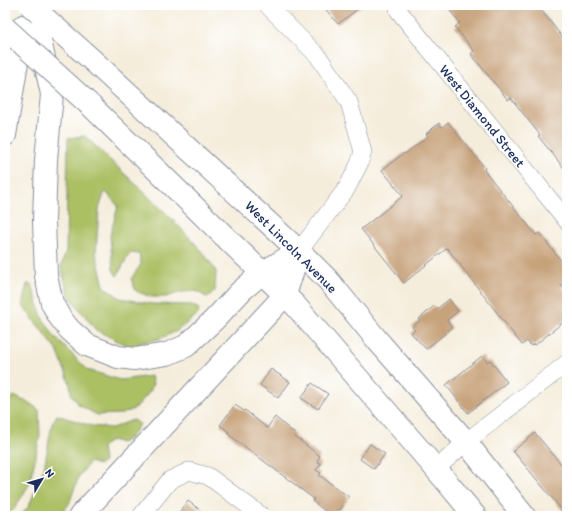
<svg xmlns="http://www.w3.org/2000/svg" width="572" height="521" font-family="Itim,sans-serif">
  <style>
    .green { fill: #abbf63; stroke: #637760 }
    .building { fill: #c7a37c }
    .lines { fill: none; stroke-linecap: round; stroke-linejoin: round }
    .minor-casing { stroke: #888e9c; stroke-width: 18 }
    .major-casing { stroke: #888e9c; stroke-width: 24 }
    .highway-casing { stroke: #888e9c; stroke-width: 24 }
    .minor { stroke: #fff; stroke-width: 17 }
    .major { stroke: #fff; stroke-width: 22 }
    .highway { stroke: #fff; stroke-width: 22 }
    .major-bridge-casing { stroke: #888e9c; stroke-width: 24; stroke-linecap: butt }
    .major-bridge { stroke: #fff; stroke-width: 22 }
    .labels { text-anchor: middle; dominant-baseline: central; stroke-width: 3; stroke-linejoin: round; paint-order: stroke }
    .street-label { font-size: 14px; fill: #1b2f5e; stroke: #fff }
  </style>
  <rect width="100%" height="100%" fill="#fff"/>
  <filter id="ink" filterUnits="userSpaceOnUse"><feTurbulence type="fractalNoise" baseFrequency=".025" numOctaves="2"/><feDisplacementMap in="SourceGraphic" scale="8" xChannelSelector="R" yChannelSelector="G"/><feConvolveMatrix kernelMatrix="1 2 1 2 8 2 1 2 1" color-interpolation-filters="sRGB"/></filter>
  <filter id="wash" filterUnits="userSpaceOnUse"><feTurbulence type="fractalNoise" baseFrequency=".012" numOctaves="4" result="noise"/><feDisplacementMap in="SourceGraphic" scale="16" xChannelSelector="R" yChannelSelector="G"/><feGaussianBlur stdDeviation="0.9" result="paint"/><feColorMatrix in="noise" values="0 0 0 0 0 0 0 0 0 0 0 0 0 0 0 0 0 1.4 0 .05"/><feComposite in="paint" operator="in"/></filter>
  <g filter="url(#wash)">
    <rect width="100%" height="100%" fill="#f5eddb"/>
    <g class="green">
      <polygon points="85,136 172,219 203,252 216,271 215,291 208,298 196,291 182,292 166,297 151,297 136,291 131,279 141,264 139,254 130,253 117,276 113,270 110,236 118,206 105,191 99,209 96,253 104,286 120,298 152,304 192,305 199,309 198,314 177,331 159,339 128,346 96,330 69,296 61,267 66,250 68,138"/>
      <polygon points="27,284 32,285 42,317 54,336 88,370 120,380 151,376 153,383 151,390 136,408 122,414 97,415 79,405 71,394 70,384 57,350 22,305"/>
      <polygon points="14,396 31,404 39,410 40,436 30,483 15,508 7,516 5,516 5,405"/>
      <polygon points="57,415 92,426 112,428 133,420 140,424 130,438 121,443 112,440 102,447 104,462 99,465 90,462 79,476 69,504 59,516 20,516 29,506 44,468 52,424"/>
    </g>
    <g id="blocks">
      <g class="building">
        <polygon points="322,5 363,5 338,24"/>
        <polygon points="445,5 537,5 567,43 567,172 538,136 540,135 511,98 508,100 471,54 474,51 455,27 460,23"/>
        <polygon points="448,122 485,168 484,170 536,235 539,233 567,268 567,281 561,286 567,293 567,319 535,345 533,344 531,346 527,341 522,345 447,248 404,283 361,229 403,196 382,170 404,153 405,154 428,136 426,134 439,123 442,127"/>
        <polygon points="449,299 458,311 447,320 452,328 426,349 411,333 415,330 412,327 420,320 419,319 434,306 437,309"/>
        <polygon points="482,356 487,362 490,360 507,382 468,413 446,385"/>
        <polygon points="271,369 290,382 278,398 260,385"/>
        <polygon points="312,383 328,394 318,409 301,398"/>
        <polygon points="235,405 244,411 245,410 267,428 275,417 295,434 294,436 320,456 317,461 321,464 316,470 321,473 319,475 349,497 340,510 338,509 332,516 312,501 314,499 228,434 229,432 220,425"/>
        <polygon points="535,433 567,471 567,516 513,451"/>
        <polygon points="370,444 385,454 374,469 360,459"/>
        <polygon points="188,501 208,516 177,516"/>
      </g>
    </g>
  </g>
  <g filter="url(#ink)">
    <use href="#blocks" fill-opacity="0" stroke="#888e9c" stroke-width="1"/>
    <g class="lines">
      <g class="minor-casing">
        <g id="minor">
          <polyline points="267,5 318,56 349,102 363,152 359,164 347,188 299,251"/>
          <polyline points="398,10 567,221"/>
          <polyline points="436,469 466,442 567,363"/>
          <polyline points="141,516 170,480 189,471 208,476 262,516"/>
        </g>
      </g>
      <g class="major-casing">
        <g id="major">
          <polyline points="39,13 91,59 299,251 328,280 378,341 466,442 524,516"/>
          <polyline points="89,104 295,305 436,469 475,516"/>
        </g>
      </g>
      <g class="highway-casing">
        <g id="highway">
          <polyline points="32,5 52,94 46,160 44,221 46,276 52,303 59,316 69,329 87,345 118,357 135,359 167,354 186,346 215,319 241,291 262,273 299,251"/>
          <polyline points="5,135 23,26"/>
          <polyline points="80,516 285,295 299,251"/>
        </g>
      </g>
      <use href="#minor" class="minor"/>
      <use href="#major" class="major"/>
      <use href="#highway" class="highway"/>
      <g class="major-bridge-casing">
        <g id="major-bridge">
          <polyline points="30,5 39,13"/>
          <polyline points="5,28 89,104"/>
        </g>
      </g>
      <use href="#major-bridge" class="major-bridge"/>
    </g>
  </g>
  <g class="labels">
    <g class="street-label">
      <text transform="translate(482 116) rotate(51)">West Diamond Street</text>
      <text transform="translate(291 247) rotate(45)">West Lincoln Avenue</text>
    </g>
  </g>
  <rect width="572" height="521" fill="none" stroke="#fff" stroke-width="20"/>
  <g transform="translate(42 479) rotate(52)" stroke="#ffffff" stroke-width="3" paint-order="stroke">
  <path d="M0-3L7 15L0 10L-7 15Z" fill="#1b2f5e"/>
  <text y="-6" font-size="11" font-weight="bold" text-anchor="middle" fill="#1b2f5e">N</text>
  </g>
</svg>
